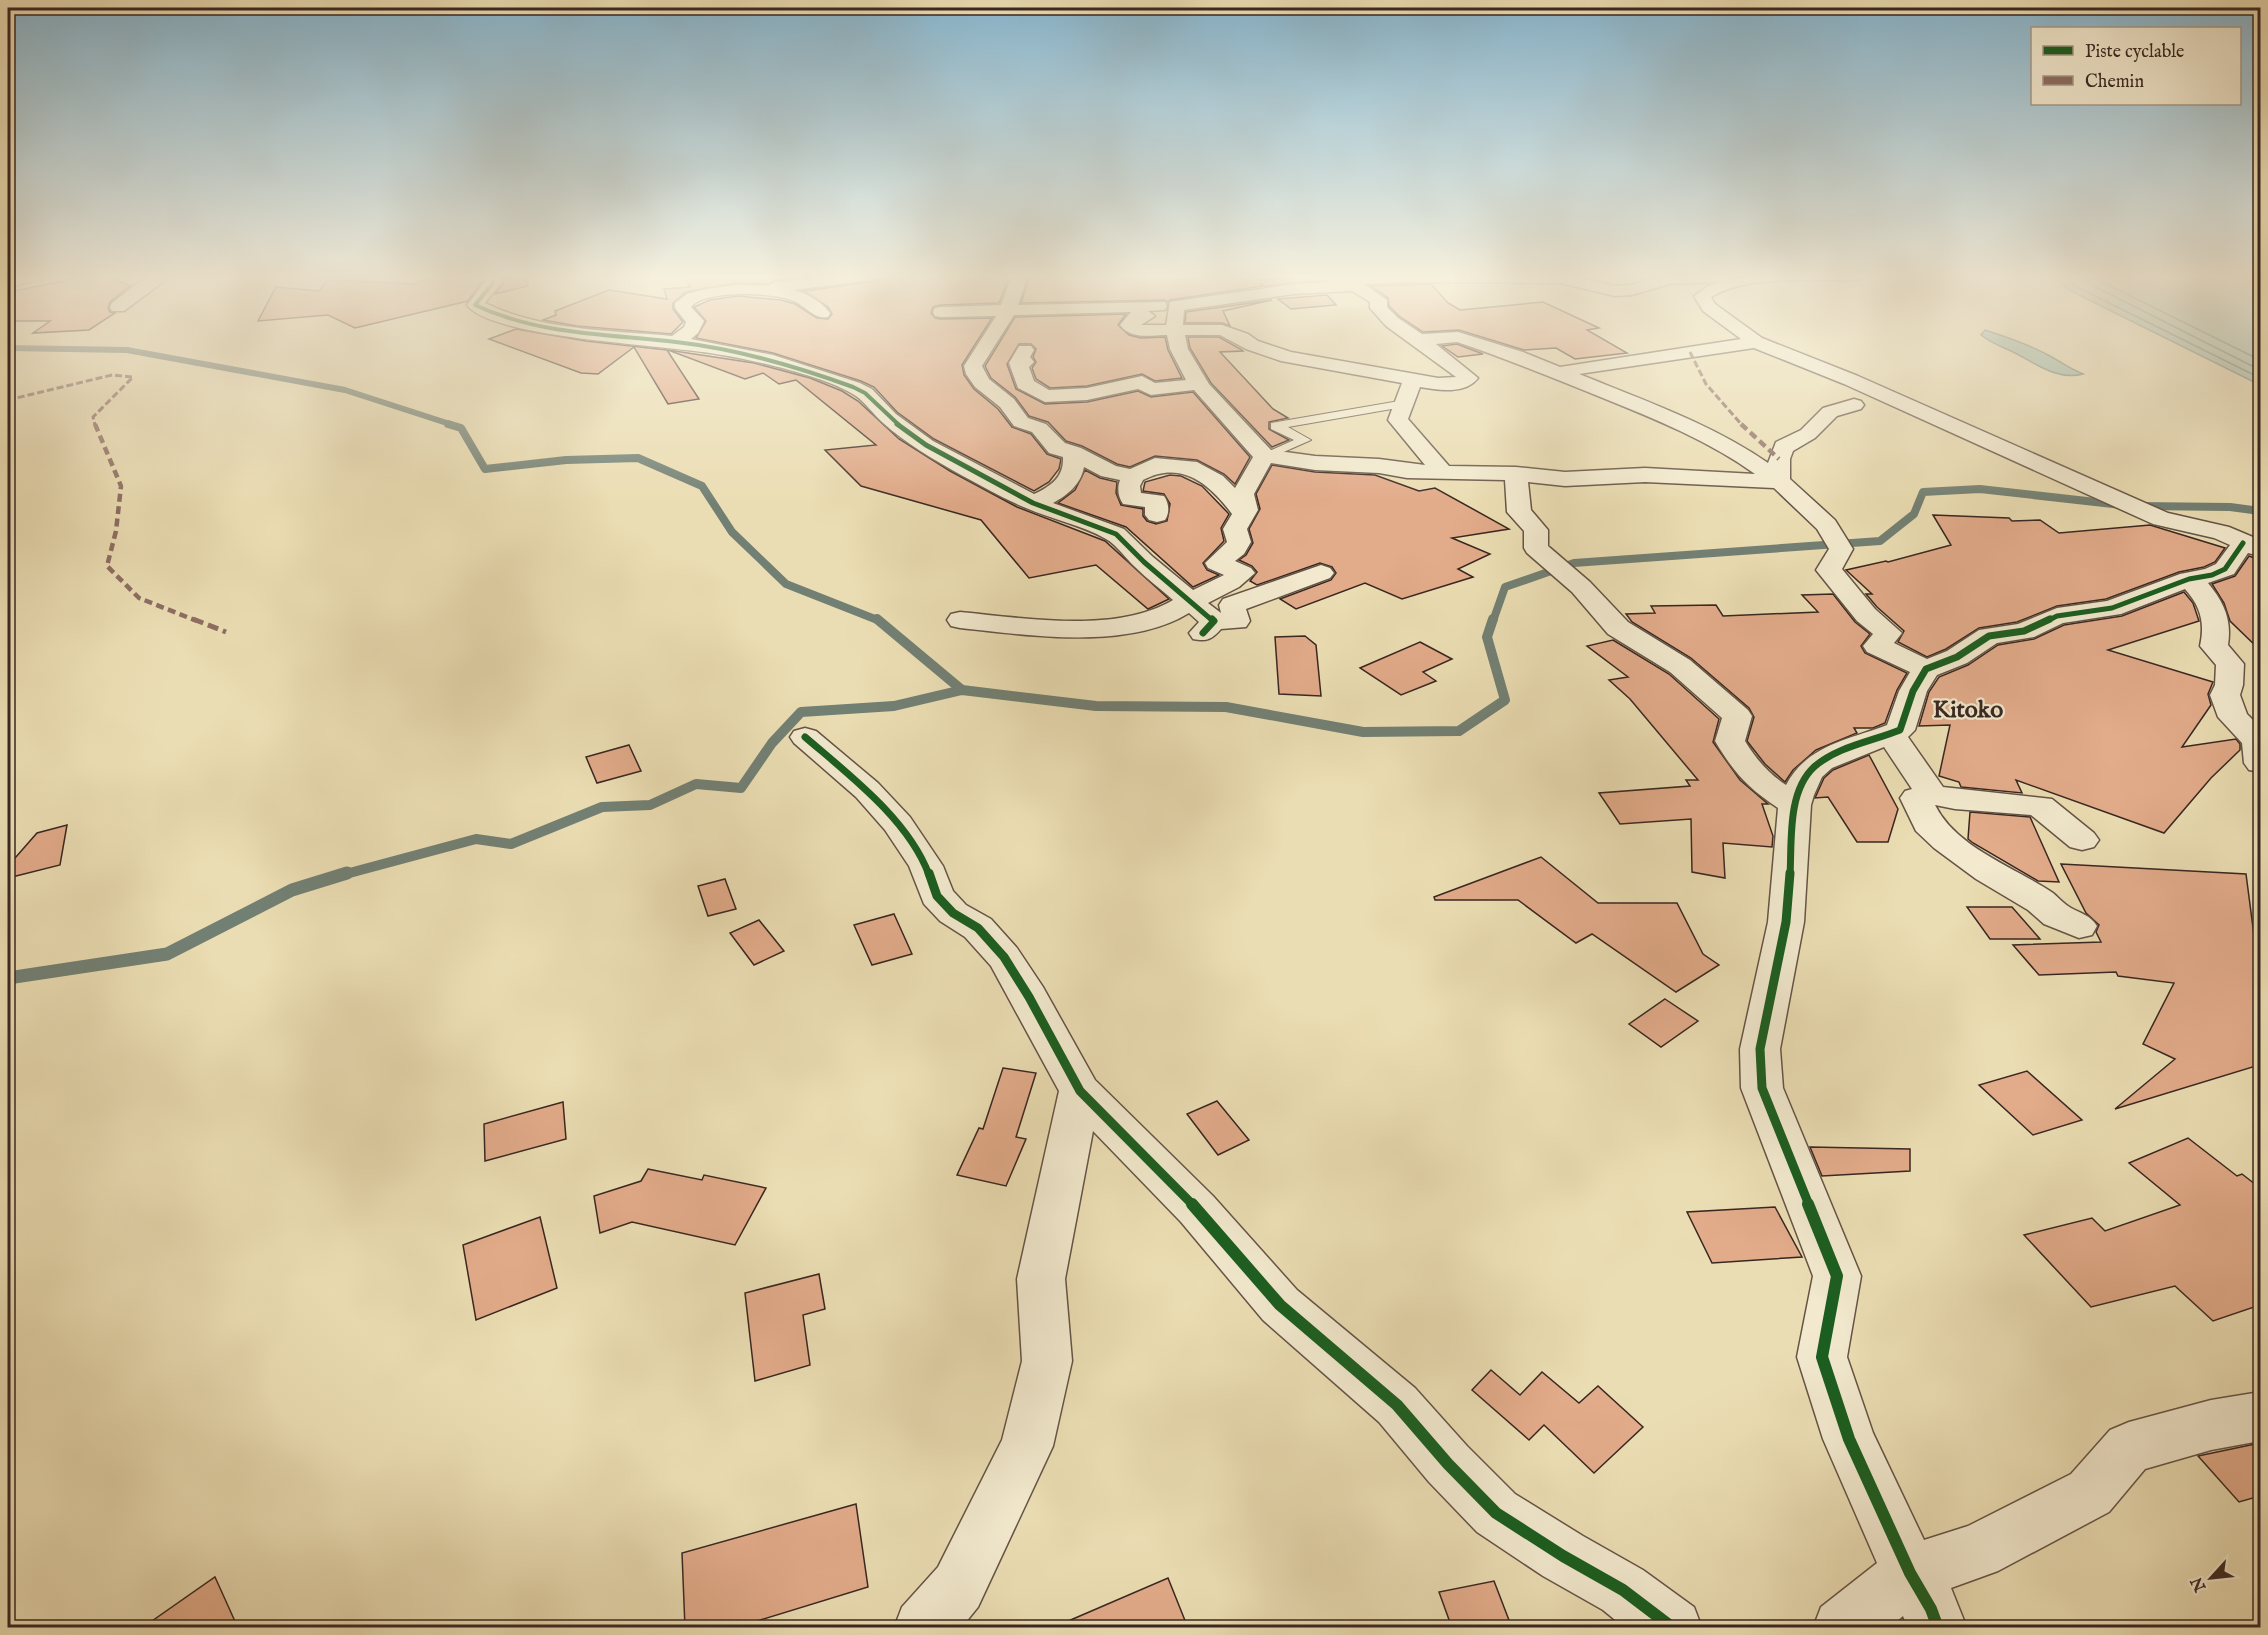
<svg xmlns="http://www.w3.org/2000/svg" width="2268" height="1635" font-family="'IM FELL English',serif">
  <style>
    .water { fill: #98bcac; stroke: #728074; stroke-width: 1.5 }
    .lines { fill: none; stroke-linecap: round; stroke-linejoin: round }
    .shore { stroke: #687266; stroke-width: 1.5 }
    .stream-far3 { stroke: #728074; stroke-width: 6 }
    .stream-far2 { stroke: #728074; stroke-width: 8 }
    .stream-far1 { stroke: #728074; stroke-width: 10 }
    .stream { stroke: #728074; stroke-width: 13 }
    .building { fill: #e2ab8a; stroke: #382721; stroke-width: 1.5 }
    .lane-casing { stroke: #655446; stroke-width: 2 }
    .street-casing { stroke: #655446; stroke-width: 3 }
    .lane { fill: #f2e9ce; fill-rule: evenodd }
    .street { fill: #f2e9ce; fill-rule: evenodd }
    .quiet-far2 { stroke: #8d6e63; stroke-width: 3; stroke-dasharray: 7 3; stroke-linecap: butt }
    .quiet-far1 { stroke: #8d6e63; stroke-width: 4.5; stroke-dasharray: 8 4.5; stroke-linecap: butt }
    .quiet { stroke: #8d6e63; stroke-width: 5; stroke-dasharray: 11 5; stroke-linecap: butt }
    .cycleway-far4-casing { stroke: #f2e9ce; stroke-width: 6 }
    .cycleway-far3-casing { stroke: #f2e9ce; stroke-width: 8 }
    .cycleway-far2-casing { stroke: #f2e9ce; stroke-width: 10 }
    .cycleway-far1-casing { stroke: #f2e9ce; stroke-width: 13 }
    .cycleway-casing { stroke: #f2e9ce; stroke-width: 16 }
    .cycleway-far4 { stroke: #1b5e20; stroke-width: 4 }
    .cycleway-far3 { stroke: #1b5e20; stroke-width: 5 }
    .cycleway-far2 { stroke: #1b5e20; stroke-width: 7 }
    .cycleway-far1 { stroke: #1b5e20; stroke-width: 9 }
    .cycleway { stroke: #1b5e20; stroke-width: 12 }
    .labels { text-anchor: middle; dominant-baseline: central; stroke-width: 4.5; stroke-linejoin: round; paint-order: stroke }
    .neighbourhood-label { font-size: 24px; font-weight: bold; fill: #382721; stroke: #f2e9ce }
  </style>
  <rect width="100%" height="100%" fill="#ebddb3"/>
  <filter id="stains"><feTurbulence type="fractalNoise" baseFrequency=".00333" numOctaves="4"/><feColorMatrix values="0 0 0 0 .2 0 0 0 0 .09 0 0 0 0 .02 0 0 0 .5 -.17"/></filter>
  <radialGradient id="worn" r=".72"><stop offset=".6" stop-color="#630" stop-opacity="0"/><stop offset="1" stop-color="#630" stop-opacity=".3"/></radialGradient>
  <g class="water">
    <polygon points="2050,275 2255,275 2260,278 2260,385 2071,291"/>
    <path d="M1985,330C2007,337 2030,345 2050,356C2063,363 2068,368 2083,374C2056,381 2034,362 2011,351C2000,346 1991,343 1981,335Z"/>
  </g>
  <g class="lines">
    <g class="shore">
      <polyline points="2059,275 2075,286 2260,378"/>
      <polyline points="2072,275 2260,370"/>
      <polyline points="2088,275 2260,360"/>
    </g>
    <polyline class="stream-far3" points="8,348 127,350 345,390 453,425"/>
    <g class="stream-far2">
      <polyline points="448,424 461,428 485,469 566,460 638,458 702,486 732,532 786,584 880,621"/>
      <polyline points="2138,506 2230,507 2260,511"/>
      <polyline points="1493,621 1505,587 1574,563 1880,541 1914,514 1923,492 1980,489 2122,505"/>
    </g>
    <g class="stream-far1">
      <polyline points="877,619 962,690"/>
      <polyline points="342,875 476,839 511,844 602,807 650,805 696,784 741,788 772,743 801,712 894,706 962,690 1096,706 1226,707 1363,732 1459,731 1505,700 1487,637 1493,619"/>
    </g>
    <polyline class="stream" points="8,978 167,954 292,890 347,873"/>
  </g>
  <g class="building">
    <polygon points="95,275 107,275 130,286 110,302 108,308 110,312 115,313 89,330 33,333 50,321 8,321 8,292"/>
    <polygon points="436,275 483,275 483,281 468,301 355,328 328,315 258,321 276,287 319,291 328,280 415,284"/>
    <polygon points="503,275 526,275 528,286 495,294 503,284"/>
    <polygon points="718,275 819,275 776,280 768,284 737,283 686,292 673,303 673,309 683,322 671,334 577,326 543,320 556,315 555,311 609,290 667,299 664,289 690,287 685,278"/>
    <polygon points="881,275 1010,275 999,303 941,305 933,307 931,313 935,318 941,319 992,318 962,365 964,375 974,389 998,409 1012,427 1031,434 1047,454 1061,459 1059,469 1049,482 1034,491 934,439 897,412 874,387 861,381 773,353 696,338 706,321 694,307 710,300 738,296 781,300 795,304 817,318 828,319 832,314 828,307 804,291 871,282 878,280"/>
    <polygon points="1030,275 1242,275 1243,277 1255,276 1257,280 1311,277 1314,281 1264,286 1260,283 1262,286 1170,300 1168,302 1165,300 1021,303"/>
    <polygon points="1431,284 1448,303 1460,310 1543,302 1599,328 1587,330 1627,353 1575,359 1556,348 1524,350 1459,330 1423,332 1399,316 1389,306 1388,298 1371,286"/>
    <polygon points="1327,295 1336,305 1291,309 1278,299"/>
    <polygon points="1272,300 1223,311 1230,326 1222,323 1185,323 1186,312"/>
    <polygon points="1126,314 1118,325 1129,335 1141,338 1165,337 1168,350 1182,378 1155,381 1142,374 1087,386 1050,388 1036,379 1032,368 1036,362 1033,357 1036,349 1031,344 1019,344 1007,364 1016,389 1045,404 1087,402 1138,391 1151,397 1193,392 1250,457 1235,484 1224,474 1197,460 1155,456 1130,467 1117,464 1082,446 1066,441 1048,422 1029,416 1015,397 991,378 985,366 1015,317"/>
    <polygon points="516,329 586,341 667,350 699,399 668,404 634,347 598,374 581,373 489,339"/>
    <polygon points="1188,337 1219,337 1242,350 1243,351 1220,352 1273,409 1288,418 1269,422 1269,429 1289,440 1272,447 1211,383 1190,348"/>
    <polygon points="1457,344 1475,351 1483,354 1458,357 1442,346"/>
    <polygon points="668,350 754,363 810,378 842,391 858,401 899,439 950,471 1017,507 1105,541 1169,599 1148,609 1096,565 1029,578 981,520 861,486 825,450 876,445 796,380 779,384 763,373 745,379"/>
    <polygon points="1272,465 1315,472 1375,475 1419,491 1435,488 1509,529 1452,538 1490,554 1458,569 1473,577 1402,599 1365,583 1296,609 1280,599 1331,580 1336,573 1332,567 1320,563 1257,585 1250,581 1257,572 1252,566 1239,560 1246,555 1253,543 1249,529 1260,509 1256,494"/>
    <polygon points="1085,470 1100,478 1117,482 1116,493 1121,505 1143,509 1143,516 1147,521 1156,524 1167,521 1170,504 1164,494 1143,491 1145,482 1170,475 1181,476 1202,486 1229,514 1221,528 1224,541 1203,563 1207,570 1219,575 1193,587 1126,527 1058,503 1075,490"/>
    <polygon points="1933,515 2009,518 2012,521 2040,520 2059,533 2150,525 2225,548 2215,562 2204,567 2179,572 2106,599 2057,606 2017,622 1979,628 1946,649 1927,657 1898,642 1904,631 1877,607 1866,594 1872,594 1846,570 1886,561 1888,562 1951,545"/>
    <polygon points="2249,556 2260,560 2260,650 2230,621 2224,603 2212,584 2235,576"/>
    <polygon points="2184,592 2193,603 2199,621 2108,650 2213,682 2208,694 2211,705 2182,747 2236,739 2240,744 2240,750 2211,778 2164,833 2016,780 2022,793 1961,787 1959,782 1939,776 1950,725 1919,726 1929,692 1939,677 1968,665 1998,645 2034,639 2064,625 2122,616"/>
    <polygon points="1833,594 1855,622 1870,634 1861,646 1865,653 1907,673 1897,690 1885,723 1873,728 1854,728 1857,733 1816,750 1793,770 1785,782 1765,764 1747,741 1754,717 1749,708 1691,658 1632,622 1626,614 1655,613 1651,606 1716,605 1723,616 1818,612 1802,595"/>
    <polygon points="1305,636 1316,645 1321,696 1279,694 1275,637"/>
    <polygon points="1613,640 1669,674 1719,719 1713,742 1740,780 1768,804 1762,804 1773,836 1772,847 1723,843 1725,878 1692,872 1691,819 1620,824 1599,793 1690,786 1686,780 1698,780 1630,699 1609,680 1628,677 1587,646"/>
    <polygon points="1420,642 1452,659 1423,672 1436,681 1401,695 1360,668"/>
    <polygon points="629,745 641,771 597,783 586,757"/>
    <polygon points="1869,755 1898,809 1888,842 1857,842 1828,797 1815,798 1824,778 1833,770"/>
    <polygon points="1970,812 2030,817 2059,882 2038,881 1973,843 1968,839"/>
    <polygon points="67,825 60,865 8,878 8,866 37,833"/>
    <polygon points="1541,857 1598,903 1677,903 1703,954 1719,965 1676,992 1592,934 1576,943 1518,900 1435,900 1434,897"/>
    <polygon points="2061,864 2246,874 2255,943 2260,959 2260,1054 2256,1066 2115,1109 2175,1059 2143,1044 2174,983 2118,976 2116,972 2039,975 2013,945 2101,942 2096,932 2099,925 2086,913"/>
    <polygon points="725,879 736,909 708,916 698,886"/>
    <polygon points="1967,907 2012,907 2040,939 1990,939"/>
    <polygon points="894,914 912,954 872,965 854,925"/>
    <polygon points="759,920 784,951 754,965 730,933"/>
    <polygon points="1665,999 1698,1021 1661,1047 1629,1024"/>
    <polygon points="1003,1068 1036,1073 1016,1137 1026,1139 1006,1186 957,1175 979,1128 983,1129"/>
    <polygon points="2027,1071 2082,1120 2033,1135 1979,1085"/>
    <polygon points="1217,1101 1249,1140 1218,1155 1187,1114"/>
    <polygon points="563,1102 566,1139 485,1161 484,1124"/>
    <polygon points="2188,1138 2237,1176 2242,1174 2260,1188 2260,1305 2213,1321 2175,1286 2091,1307 2024,1235 2092,1218 2105,1231 2180,1205 2129,1163"/>
    <polygon points="1810,1147 1910,1149 1910,1171 1822,1176"/>
    <polygon points="648,1169 702,1180 704,1175 766,1188 735,1245 632,1222 600,1233 594,1196 641,1181"/>
    <polygon points="1775,1207 1802,1257 1712,1263 1687,1212"/>
    <polygon points="540,1217 557,1288 476,1320 463,1245"/>
    <polygon points="819,1274 825,1309 803,1315 810,1365 755,1381 745,1293"/>
    <polygon points="1491,1370 1520,1395 1542,1372 1579,1403 1598,1386 1643,1427 1594,1473 1544,1425 1529,1440 1472,1390"/>
    <polygon points="2260,1443 2260,1496 2239,1502 2198,1456"/>
    <polygon points="856,1504 868,1587 734,1628 685,1628 682,1553"/>
    <polygon points="215,1577 238,1628 142,1628"/>
    <polygon points="1168,1578 1188,1628 1052,1628"/>
    <polygon points="1494,1581 1512,1628 1452,1628 1439,1592"/>
  </g>
  <g class="lines">
    <g class="lane-casing">
      <polygon id="lane" points="1405,400 1409,402 1409,406 1288,427 1311,440 1268,459 1264,460 1258,456 1294,440 1271,429 1271,423"/>
    </g>
    <g class="street-casing">
      <g id="street">
        <polygon points="20,275 44,275 42,278 8,288 8,278"/>
        <polygon points="153,275 172,275 124,311 112,311 110,307 112,303 138,283"/>
        <path d="M485,275H501V283L485,303C543,331 609,330 672,336L684,327L686,322L675,308V303L687,294L706,289L737,285L769,286L776,282L836,275H879L877,278L871,280L793,290C807,293 821,301 830,313L828,317C813,320 805,304 791,300C771,292 704,290 691,307L704,321L698,333L691,339L773,355L860,383L872,389L896,414L933,441L1034,494C1051,486 1064,477 1063,457L1049,453L1032,432L1014,426L1000,407L975,387L966,374L964,366L996,316L941,317L935,316L933,312L935,308L941,307L1001,305L1012,275H1028L1018,305L1165,302L1167,306L1165,310L1148,311L1155,316L1141,325H1166L1170,302L1294,284L1328,282L1326,280L1328,277L1334,275H1566L1615,286L1631,285L1665,275H1866L1864,278L1858,280C1813,281 1750,274 1711,297L1715,304L1762,338L1858,376L2168,513L2229,527L2260,540V556L2248,553L2234,574L2208,583C2224,602 2232,620 2228,645L2244,664L2243,685L2240,695L2247,714L2260,727V772L2249,770L2244,763L2242,743L2218,717L2210,695L2215,685L2216,665L2200,646C2205,623 2201,607 2185,589L2121,614L2063,623L2034,637L1997,643L1967,663L1937,675L1927,691L1915,730L1908,737L1943,787L2052,799L2094,833L2099,840L2094,847L2082,850L2070,847L2031,815L1955,809L1935,805C1956,848 2015,867 2053,893C2059,898 2064,904 2071,908C2082,914 2090,915 2097,926L2092,935L2079,938L2044,924L2028,910L1976,879L1934,848L1916,831L1900,798L1905,791L1912,789L1884,747L1832,768L1822,777L1814,795L1811,805L1804,922L1780,1049L1783,1088L1861,1276L1847,1357L1873,1433L1924,1540L1968,1526L2071,1474L2110,1430L2129,1422L2211,1400L2260,1392V1441L2211,1450L2145,1469L2109,1512L1998,1571L1951,1588L1967,1628H1908L1903,1616L1889,1628H1813L1821,1607L1877,1563L1823,1439L1797,1357L1813,1276L1741,1088L1740,1049L1768,922L1778,808C1747,787 1734,773 1715,741L1722,718L1670,672L1608,634L1572,592L1527,553L1524,548V531L1507,512L1505,480L1407,478L1379,473L1315,470L1271,463L1254,494L1258,510L1247,529L1251,542L1244,554L1235,561L1251,568L1255,573L1239,587L1208,603L1221,613L1219,605L1223,599L1321,565L1330,568L1334,573L1330,578L1246,609L1250,621L1246,627L1221,629C1212,639 1207,642 1193,639L1189,633L1199,622L1189,613C1127,651 1028,635 960,628L951,626L947,620L951,614L960,612C1024,618 1116,634 1173,600C1161,589 1147,579 1135,567C1126,559 1117,545 1106,539C1082,525 1051,519 1026,508C1004,499 982,486 961,475C934,460 905,443 882,422C873,414 866,403 856,396C827,377 758,361 722,355C675,345 491,339 467,305L485,282ZM1406,282L1560,283L1615,296L1632,295L1669,284L1720,282L1708,286L1694,296L1703,311L1741,339L1560,367L1523,352L1458,332L1422,334L1398,318L1387,307V300L1364,284ZM1352,291L1370,302V308L1386,326L1456,377L1438,378L1291,352L1258,341L1248,334L1222,325H1183L1184,310L1294,294ZM1131,312L1120,325C1131,340 1151,335 1167,335L1170,349L1186,380L1155,383L1142,376L1087,388L1049,390L1034,381L1029,367L1034,362L1030,357L1034,350L1031,346H1019L1009,363L1018,388L1045,402L1087,400L1138,389L1151,395L1194,390L1253,457L1235,488L1223,476L1197,462L1155,458L1130,469L1116,466L1081,448L1065,443L1046,424L1028,418L1014,399L989,379L982,366L1014,315ZM1185,335H1220L1246,349L1281,361L1402,383L1388,420L1425,465L1379,459L1315,456L1271,450L1209,384L1188,349ZM1457,342C1507,359 1554,378 1603,398C1655,419 1709,441 1755,474L1645,468L1565,472L1516,467L1449,466L1408,419L1420,387C1438,390 1465,395 1478,378L1436,344ZM1754,348L1844,384L2153,524L2214,538L2230,545L2216,564L2205,569L2180,574L2107,601L2057,608L2018,624L1979,630L1947,651L1927,659L1894,643L1902,633L1875,609L1842,569L1853,549L1835,520L1790,479V459L1793,451L1815,438L1837,416L1861,409L1864,405L1861,401L1854,399L1823,408L1801,430L1776,442L1768,463C1712,424 1643,400 1579,374ZM1084,467L1101,476L1120,480C1117,488 1118,497 1123,504L1145,507V515L1149,520L1157,522L1165,520C1170,513 1169,503 1164,496L1141,493L1140,486L1143,480C1181,460 1209,483 1232,514L1223,529L1227,542L1205,563L1208,568L1224,575L1193,590L1153,557L1124,529L1053,503C1068,495 1081,484 1084,467ZM1528,482L1565,486L1645,482L1774,488L1817,529L1829,549L1816,570L1857,621L1873,634L1863,646L1867,652L1910,672L1899,691L1887,725C1848,740 1807,745 1786,785C1768,773 1756,759 1745,741L1752,716L1748,710L1690,660L1628,622L1590,582L1548,546V530L1531,510Z"/>
        <polygon points="805,728 816,731 878,783 910,817 943,866 953,891 966,905 991,919 1017,948 1043,987 1095,1080 1213,1196 1297,1290 1415,1388 1467,1446 1515,1494 1583,1536 1643,1570 1694,1607 1702,1628 1625,1628 1603,1610 1543,1576 1477,1532 1429,1482 1379,1422 1263,1320 1181,1222 1093,1131 1065,1279 1072,1361 1053,1446 978,1607 961,1628 894,1628 902,1607 938,1567 1002,1440 1022,1361 1017,1279 1059,1091 991,966 965,937 940,921 924,904 909,866 885,830 856,797 794,743 790,737 794,731"/>
      </g>
    </g>
    <use href="#lane" class="lane"/>
    <use href="#street" class="street"/>
    <g class="quiet-far2">
      <polyline points="1690,352 1706,384 1742,425"/>
      <polyline points="8,400 112,375 133,377 93,417 95,425"/>
    </g>
    <g class="quiet-far1">
      <polyline points="95,424 121,486 116,531 107,566 139,598 197,621"/>
      <polyline points="1741,424 1779,459"/>
    </g>
    <polyline class="quiet" points="193,619 226,632"/>
    <g class="cycleway-far4-casing">
      <path id="cycleway-far4" d="M493,275V283L475,305C539,335 607,334 676,342C737,349 796,366 853,387L865,393L899,425"/>
    </g>
    <g class="cycleway-far3-casing">
      <g id="cycleway-far3">
        <polyline points="897,424 926,445 1033,503 1116,534 1144,562 1213,621"/>
        <polyline points="2047,621 2057,616 2112,608 2189,579 2212,575 2225,569 2243,543"/>
      </g>
    </g>
    <g class="cycleway-far2-casing">
      <g id="cycleway-far2">
        <polyline points="1203,633 1214,621 1212,619"/>
        <path d="M805,737C848,774 909,820 929,875"/>
        <path d="M1790,875C1792,842 1787,792 1814,767C1836,747 1873,741 1900,730L1913,691L1926,669L1957,657L1989,636L2024,631L2050,619"/>
      </g>
    </g>
    <g class="cycleway-far1-casing">
      <g id="cycleway-far1">
        <polyline points="929,873 937,896 953,913 978,928 1004,957 1029,997 1080,1091 1193,1205"/>
        <polyline points="1790,873 1786,922 1760,1049 1762,1088 1809,1205"/>
      </g>
    </g>
    <g class="cycleway-casing">
      <g id="cycleway">
        <polyline points="1192,1204 1280,1305 1397,1405 1448,1464 1496,1513 1563,1556 1623,1590 1673,1628"/>
        <polyline points="1808,1204 1837,1276 1822,1357 1849,1439 1910,1573 1931,1609 1938,1628"/>
      </g>
    </g>
    <use href="#cycleway-far4" class="cycleway-far4"/>
    <use href="#cycleway-far3" class="cycleway-far3"/>
    <use href="#cycleway-far2" class="cycleway-far2"/>
    <use href="#cycleway-far1" class="cycleway-far1"/>
    <use href="#cycleway" class="cycleway"/>
  </g>
  <linearGradient id="sky" x2="0" y2="1"><stop stop-color="#88b7d0"/><stop offset="0.55" stop-color="#f6f0dd"/><stop offset="1" stop-color="#f6f0dd" stop-opacity="0"/></linearGradient>
  <rect width="2268" height="504" fill="url(#sky)"/>
  <g class="labels">
    <g class="neighbourhood-label">
      <text x="1968" y="710">Kitoko</text>
    </g>
  </g>
  <rect width="2268" height="1635" fill="none" stroke="#ebddb3" stroke-width="30"/>
  <rect x="9" y="9" width="2250" height="1617" fill="none" stroke="#382721" stroke-width="3"/>
  <rect x="15" y="15" width="2238" height="1605" fill="none" stroke="#382721" stroke-width="1.5"/>
  <rect x="2031" y="27" width="210" height="78" fill="#f2e9ce" stroke="#a89b89" stroke-width="1.5"/>
  <rect x="2043" y="46" width="30" height="9" fill="#1b5e20" stroke="#a89b89" stroke-width="1.5"/>
  <text x="2085" y="57" font-size="18" fill="#382721">Piste cyclable</text>
  <rect x="2043" y="76" width="30" height="9" fill="#8d6e63" stroke="#a89b89" stroke-width="1.5"/>
  <text x="2085" y="87" font-size="18" fill="#382721">Chemin</text>
  <g transform="translate(2211 1578) rotate(243)" stroke="#f2e9ce" stroke-width="4.5" paint-order="stroke">
  <path d="M0-4.5L10 22L0 15L-10 22Z" fill="#382721"/>
  <text y="-9" font-size="16" font-weight="bold" text-anchor="middle" fill="#382721">N</text>
  </g>
  <rect width="100%" height="100%" filter="url(#stains)"/>
  <rect width="100%" height="100%" fill="url(#worn)"/>
</svg>
